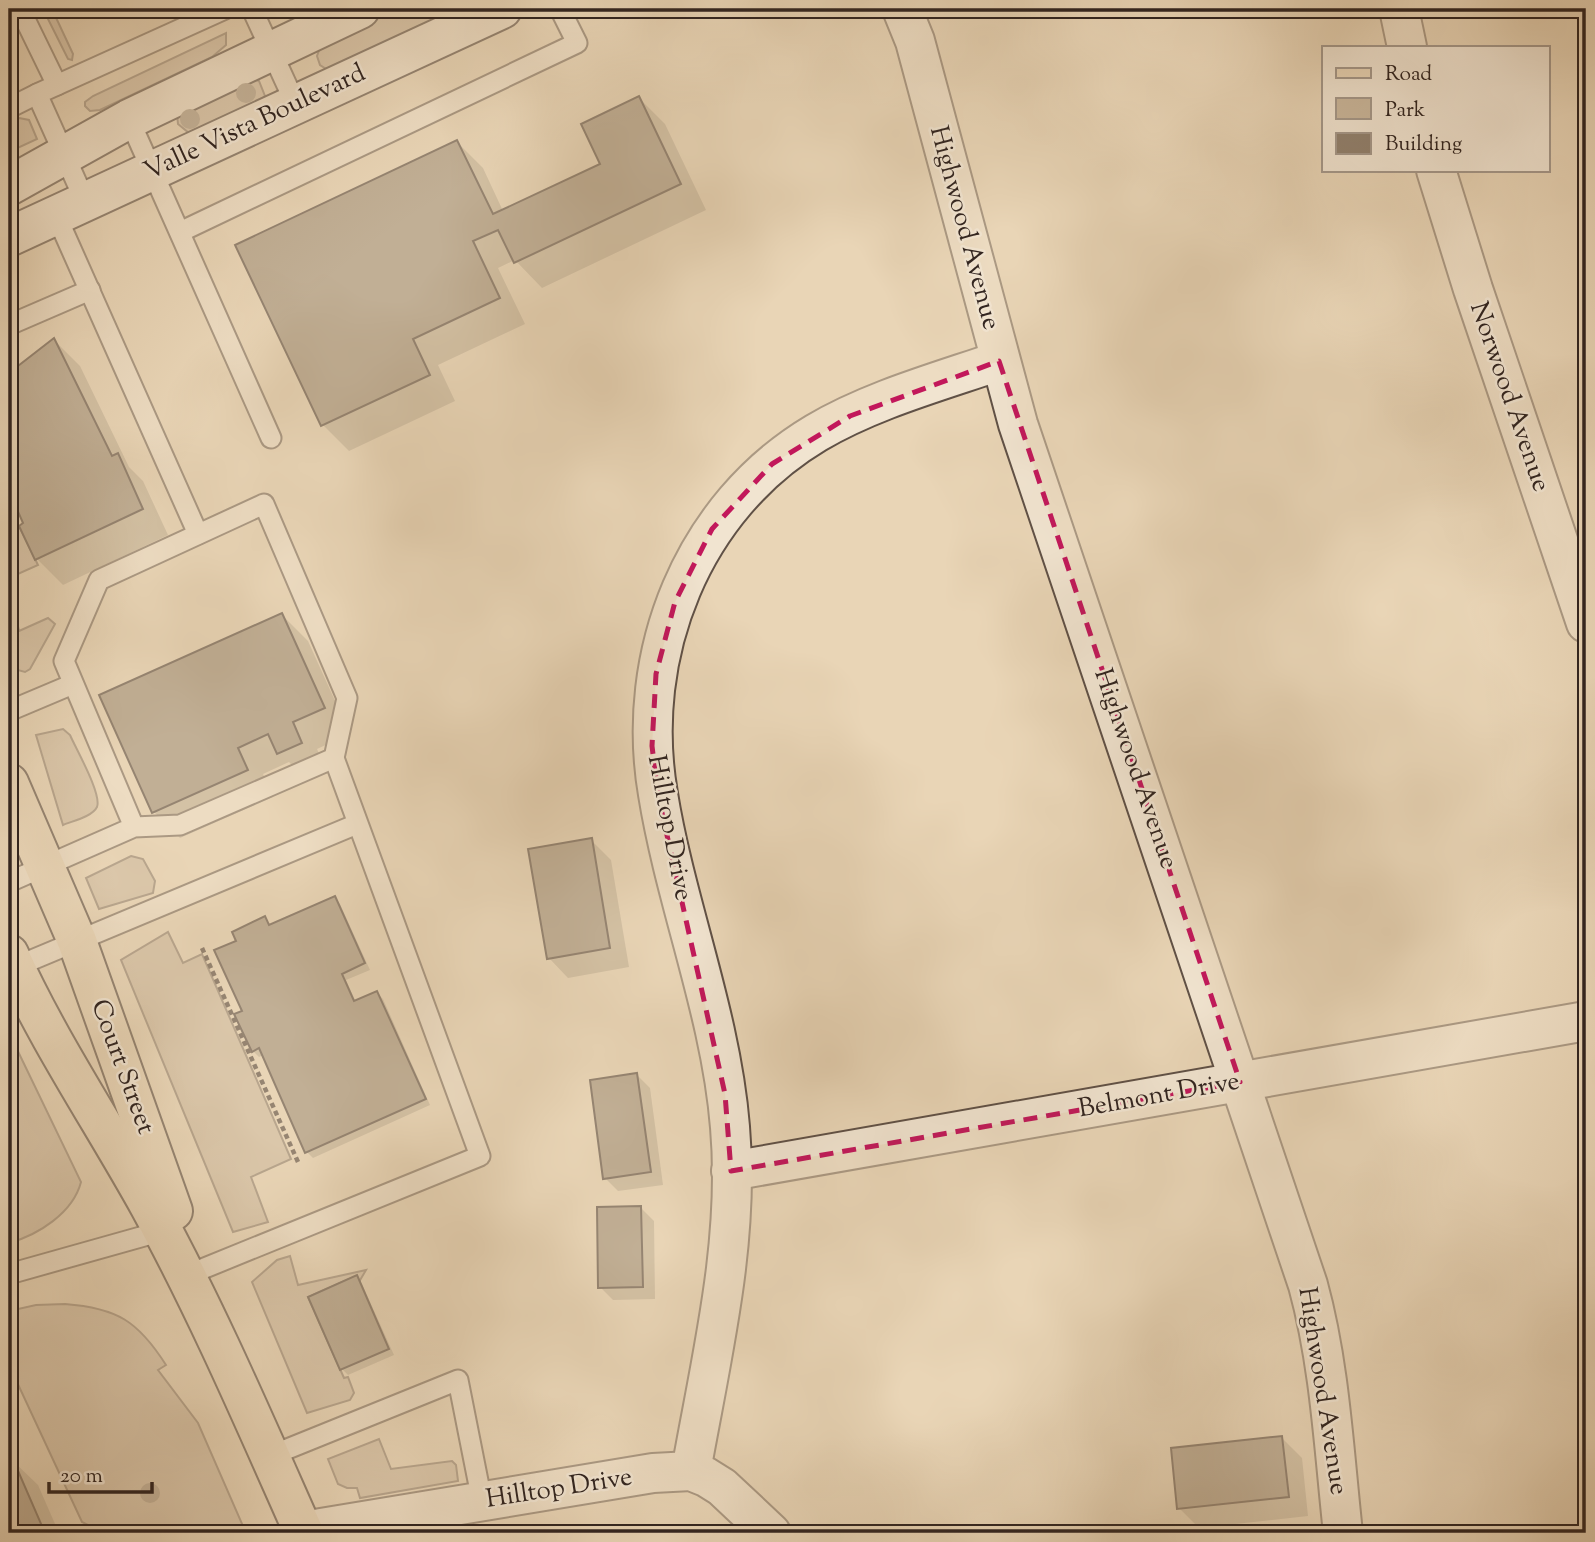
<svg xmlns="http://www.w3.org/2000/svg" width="1595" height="1542" font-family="'Sorts Mill Goudy',serif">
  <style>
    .green { fill: #cab79c; stroke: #7e6e5e; stroke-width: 2 }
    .shadow { fill: #0003 }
    .building { fill: #91816e; stroke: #322520; stroke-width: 2 }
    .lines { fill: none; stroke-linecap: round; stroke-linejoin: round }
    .lane-casing { stroke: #605146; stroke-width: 23 }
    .street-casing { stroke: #605146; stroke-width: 42 }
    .secondary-casing { stroke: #322520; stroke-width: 42 }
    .primary-casing { stroke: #322520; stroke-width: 42 }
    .path { stroke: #322520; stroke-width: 4.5; stroke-dasharray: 5 3.5; stroke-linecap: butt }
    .lane { stroke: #f1e4d0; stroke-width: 19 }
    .street { stroke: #f1e4d0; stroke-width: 38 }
    .secondary { stroke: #f1e4d0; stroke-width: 38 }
    .primary { stroke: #e9d5b6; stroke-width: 38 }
    .tree { fill: #998975 }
    .marked { fill: none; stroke: #c2185b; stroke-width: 5; stroke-dasharray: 14 9; stroke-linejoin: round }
    .labels { text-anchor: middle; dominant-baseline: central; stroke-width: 5; stroke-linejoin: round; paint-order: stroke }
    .street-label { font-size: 26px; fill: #322520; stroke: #f1e4d0 }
  </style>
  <rect width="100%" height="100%" fill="#e9d5b6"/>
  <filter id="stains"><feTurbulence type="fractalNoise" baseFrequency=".00286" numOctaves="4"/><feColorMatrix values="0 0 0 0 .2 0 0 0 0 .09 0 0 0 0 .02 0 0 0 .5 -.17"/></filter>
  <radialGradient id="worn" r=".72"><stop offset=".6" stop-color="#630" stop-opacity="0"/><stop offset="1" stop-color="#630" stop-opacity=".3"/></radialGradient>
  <g class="green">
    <polygon points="43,9 52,9 73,54 72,60 68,59"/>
    <polygon points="392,9 445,9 438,19 328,70 320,65 317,56 322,42"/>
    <polygon points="226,33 226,45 212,57 100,110 90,111 85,106 85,102 93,96"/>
    <polygon points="252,78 259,81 265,96 256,105 189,133 178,124 177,114"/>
    <polygon points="19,118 29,120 37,139 9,152 9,123"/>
    <polygon points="9,525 19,526 38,565 9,578"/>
    <polygon points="9,587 19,631 48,618 55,624 30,669 25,672 14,669 9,657"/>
    <path d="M63,729L70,735C76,749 102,794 97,807C92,817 72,821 63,825L36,735Z"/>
    <polygon points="131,856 143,859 155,881 153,893 99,909 86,878"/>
    <polygon points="168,932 183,963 202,954 291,1159 251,1177 268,1222 233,1232 121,960"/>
    <path d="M13,1041L81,1182C73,1213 38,1235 9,1243V1042Z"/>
    <polygon points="290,1256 298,1285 366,1270 359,1282 356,1276 308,1297 344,1378 348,1377 354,1393 350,1400 307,1413 252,1282 277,1260"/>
    <path d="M65,1304C117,1308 138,1321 166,1365L158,1370L198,1423L246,1533H96L94,1528L82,1522L9,1365V1311L36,1305Z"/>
    <polygon points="379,1439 391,1469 452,1461 456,1465 458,1481 360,1498 357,1488 347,1488 338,1484 328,1459"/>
  </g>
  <g class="shadow">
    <polygon points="639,98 665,124 706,210 542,288 515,260 498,268 525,324 438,365 455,401 349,451 323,425 457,142 483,168 503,211 602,165"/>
    <polygon points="54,340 80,366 129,467 143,481 168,535 63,585 37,559 21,527 25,524 9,487 9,375"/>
    <polygon points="282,615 308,641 350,734 317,749 326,769 305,779 289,762 263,774 273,797 180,838 154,812"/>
    <polygon points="591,840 611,860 629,967 568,978 549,958"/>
    <polygon points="334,898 340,904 370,970 346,980 356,1002 377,993 383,999 430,1105 313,1158 307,1152 263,1055 259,1057 253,1051 244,1012 238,942 265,919 271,925"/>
    <polygon points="637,1075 650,1088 663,1185 618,1191 605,1178"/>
    <polygon points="641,1208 654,1221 655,1299 613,1300 600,1287"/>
    <polygon points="356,1277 362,1284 394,1355 348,1375 342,1369 310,1298"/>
    <polygon points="1282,1438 1302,1458 1308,1516 1199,1528 1179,1508"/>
    <polygon points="11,1459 38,1485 59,1533 9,1533 9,1460"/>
  </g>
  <g class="building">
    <polygon points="639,96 681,184 514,263 498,230 473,241 500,298 413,339 430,375 321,426 235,245 457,140 493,214 600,164 581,124"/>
    <polygon points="54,338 112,456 118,453 143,509 35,560 19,526 23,523 9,491 9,373"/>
    <polygon points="282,613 325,708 293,722 302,743 277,754 268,734 238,748 248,770 152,813 99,695"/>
    <polygon points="592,838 610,948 547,959 528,849"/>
    <polygon points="335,896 365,963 342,974 354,1001 377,991 426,1099 305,1153 259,1048 252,1052 234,1014 242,1011 214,950 236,941 232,932 265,916 269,925"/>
    <polygon points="637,1073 651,1172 603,1179 590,1080"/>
    <polygon points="641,1206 643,1287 598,1288 597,1207"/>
    <polygon points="357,1275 389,1349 340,1370 308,1297"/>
    <polygon points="1282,1436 1289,1497 1177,1509 1171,1448"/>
    <polygon points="12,1457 45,1533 9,1533 9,1458"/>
  </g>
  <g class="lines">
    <g class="lane-casing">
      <g id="lane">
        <polyline points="20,9 57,85"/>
        <polyline points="252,9 296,105"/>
        <polyline points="9,108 37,94"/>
        <polyline points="129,119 271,438"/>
        <polyline points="85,201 37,94 225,9"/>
        <polyline points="56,215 198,534"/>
        <polyline points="180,232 577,43 560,9"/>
        <polyline points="9,325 90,290"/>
        <polyline points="9,711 73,684"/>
        <polyline points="9,882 134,827 180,825 334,758 347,698 264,504 99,580 64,661 134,827"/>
        <polyline points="15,967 357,824"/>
        <polyline points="9,1274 162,1231"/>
        <polyline points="185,1276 480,1156 334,758"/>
        <polyline points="270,1456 458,1380 482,1501"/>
      </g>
    </g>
    <g class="street-casing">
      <g id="street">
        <path d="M902,9L915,41L1018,424L1308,1285C1330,1365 1334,1451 1343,1533"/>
        <polyline points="1399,9 1407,47"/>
        <polyline points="1436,170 1473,289 1586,623"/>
        <polyline points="731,1171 1586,1021"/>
        <path d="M691,1471C711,1358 740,1243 730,1127C721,1014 676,905 658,794C634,654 692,507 816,433C872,400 938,382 999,361"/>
        <polyline points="303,1531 653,1473 691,1471 706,1477 722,1487 771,1533"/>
      </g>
    </g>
    <g class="secondary-casing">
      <g id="secondary">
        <polyline points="9,186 129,119 360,9"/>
        <polyline points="9,237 502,9"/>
      </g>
    </g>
    <g class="primary-casing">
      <g id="primary">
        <polyline points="9,783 77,941 173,1211"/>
        <path d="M9,954C48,1041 103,1122 149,1205C207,1311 255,1423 304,1533"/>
      </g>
    </g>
    <polyline class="path" points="202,948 298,1162"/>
    <use href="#lane" class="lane"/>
    <use href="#street" class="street"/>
    <use href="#secondary" class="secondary"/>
    <use href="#primary" class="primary"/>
  </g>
  <g class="tree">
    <circle cx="246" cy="93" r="10"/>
    <circle cx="190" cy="119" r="10"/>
    <circle cx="150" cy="1493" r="10"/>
  </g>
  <path d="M0 0H1595V1542H0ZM999,361L1240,1082L731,1171L725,1094L658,795L652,746L656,674L675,602L712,529L772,464L850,416Z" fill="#e9d5b6" fill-opacity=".55" fill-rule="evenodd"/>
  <path class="marked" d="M999,361L1240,1082L731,1171L725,1094L658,795L652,746L656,674L675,602L712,529L772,464L850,416Z"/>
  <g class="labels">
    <g class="street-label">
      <text transform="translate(255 123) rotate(-25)">Valle Vista Boulevard</text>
      <text transform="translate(964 228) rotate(75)">Highwood Avenue</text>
      <text transform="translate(1509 397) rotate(71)">Norwood Avenue</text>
      <text transform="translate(1135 769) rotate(71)">Highwood Avenue</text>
      <text transform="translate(669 828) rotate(79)">Hilltop Drive</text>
      <text transform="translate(122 1067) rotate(70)">Court Street</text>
      <text transform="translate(1159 1096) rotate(-10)">Belmont Drive</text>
      <text transform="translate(1322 1391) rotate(81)">Highwood Avenue</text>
      <text transform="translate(559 1489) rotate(-9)">Hilltop Drive</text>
    </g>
  </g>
  <rect width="1595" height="1542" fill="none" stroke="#e9d5b6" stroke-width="35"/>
  <rect x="10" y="10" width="1574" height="1521" fill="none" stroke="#322520" stroke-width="3.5"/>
  <rect x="18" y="18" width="1560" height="1507" fill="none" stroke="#322520" stroke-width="2"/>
  <rect x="1322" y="46" width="228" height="126" fill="#f1e4d0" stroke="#a5988a" stroke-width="2"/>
  <rect x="1336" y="68" width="35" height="10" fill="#e9d5b6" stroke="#a5988a" stroke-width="2"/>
  <text x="1385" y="80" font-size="21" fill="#322520">Road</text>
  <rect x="1336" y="98" width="35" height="21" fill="#cab79c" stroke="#a5988a" stroke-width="2"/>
  <text x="1385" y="116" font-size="21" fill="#322520">Park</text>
  <rect x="1336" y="133" width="35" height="21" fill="#91816e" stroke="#a5988a" stroke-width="2"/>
  <text x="1385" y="150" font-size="21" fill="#322520">Building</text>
  <path d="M49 1482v10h103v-10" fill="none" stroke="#322520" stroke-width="3.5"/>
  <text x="60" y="1482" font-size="21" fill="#322520" stroke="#f1e4d0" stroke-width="5" paint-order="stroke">20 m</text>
  <rect width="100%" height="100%" filter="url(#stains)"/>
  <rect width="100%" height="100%" fill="url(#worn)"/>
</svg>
